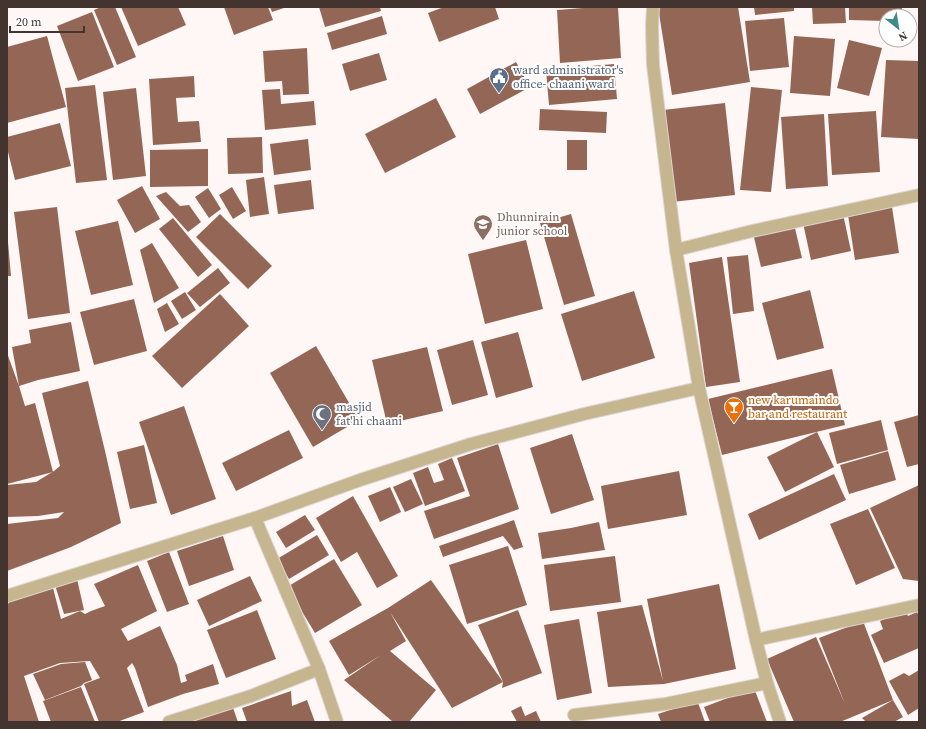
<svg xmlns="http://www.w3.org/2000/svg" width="926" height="729" font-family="'Source Serif 4',serif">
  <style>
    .building { fill: #946656 }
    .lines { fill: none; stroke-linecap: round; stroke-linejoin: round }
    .street-casing { stroke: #ddd4d1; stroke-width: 14 }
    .street { stroke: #c5b68f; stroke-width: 12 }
    .labels { text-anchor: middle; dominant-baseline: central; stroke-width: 4; stroke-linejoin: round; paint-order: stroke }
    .service-label { font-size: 12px; fill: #4e5e75; stroke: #fff; text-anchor: start }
    .education-label { font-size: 12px; fill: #785e54; stroke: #fff; text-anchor: start }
    .food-label { font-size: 12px; fill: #c56008; stroke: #fff; text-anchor: start }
    .worship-label { font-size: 12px; fill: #5b616d; stroke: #fff; text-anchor: start }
  </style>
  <rect width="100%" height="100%" fill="#fff7f5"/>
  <g class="building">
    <polygon points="101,7 115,7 136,57 117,65 94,10"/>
    <polygon points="121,7 178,7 186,25 138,46"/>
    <polygon points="224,7 268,7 273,20 234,35"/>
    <polygon points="270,7 287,7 272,12"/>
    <polygon points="319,7 380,7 381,11 325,27"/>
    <polygon points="444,7 495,7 499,19 439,42 428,13"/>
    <polygon points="596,7 618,7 621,58 560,63 557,10"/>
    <polygon points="658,7 738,7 750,82 672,95"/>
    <polygon points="754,7 794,7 794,11 755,15"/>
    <polygon points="812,7 845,7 846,23 813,24"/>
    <polygon points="849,7 902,7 902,16 886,16 886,21 849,20"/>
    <polygon points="92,12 114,67 78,81 57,26"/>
    <polygon points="382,16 387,34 332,50 327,33"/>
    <polygon points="784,18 789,67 750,71 745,21"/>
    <polygon points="47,36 66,107 7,123 7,47"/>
    <polygon points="794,36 835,39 830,96 790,93"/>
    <polygon points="849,40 882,48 869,96 837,88"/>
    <polygon points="307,48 309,94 283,95 282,81 265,82 263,51"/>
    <polygon points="379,53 387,80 350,91 342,64"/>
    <polygon points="886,60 919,61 919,139 881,137"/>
    <polygon points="516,62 530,87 480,114 467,89"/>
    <polygon points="614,64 617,99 549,105 546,70"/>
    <polygon points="194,76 195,97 176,98 178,122 199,121 201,142 153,145 149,79"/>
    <polygon points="95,85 107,180 76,183 65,88"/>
    <polygon points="751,87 782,90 771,192 740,190"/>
    <polygon points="136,88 146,176 113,180 103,92"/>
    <polygon points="280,89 281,104 314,101 316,125 265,130 262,90"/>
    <polygon points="436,98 456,137 385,173 365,134"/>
    <polygon points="725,103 735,195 672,202 663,110"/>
    <polygon points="540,109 607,112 606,133 539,130"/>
    <polygon points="876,111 880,172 832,175 828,114"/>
    <polygon points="824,114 828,186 786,189 781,117"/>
    <polygon points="60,123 71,166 15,180 7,148 7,137"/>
    <polygon points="262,137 263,173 228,174 227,138"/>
    <polygon points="308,139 311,170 274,175 270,144"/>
    <rect x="567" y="140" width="20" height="30"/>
    <polygon points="208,149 208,186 150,187 150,150"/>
    <polygon points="264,177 269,214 250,217 246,180"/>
    <polygon points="311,180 314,209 278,214 274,185"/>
    <polygon points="142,186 160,219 135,233 117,200"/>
    <polygon points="232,187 246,211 233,219 219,195"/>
    <polygon points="208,188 221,209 209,218 195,197"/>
    <polygon points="166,192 180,206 189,205 201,222 188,232 156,196"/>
    <polygon points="57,207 70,313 28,319 14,212"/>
    <polygon points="892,207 899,253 855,260 848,215"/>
    <polygon points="220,214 272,266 248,289 196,237"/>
    <polygon points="571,214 595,296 564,305 540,223"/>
    <polygon points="843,214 851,251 811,260 803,223"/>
    <polygon points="173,218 212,265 198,277 159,229"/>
    <polygon points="118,221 133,285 91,295 75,231"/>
    <polygon points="794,224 802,258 761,267 753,233"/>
    <polygon points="526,240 543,309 485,324 468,254"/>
    <polygon points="7,242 8,242 11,276 7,276"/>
    <polygon points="152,243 179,288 154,303 140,250"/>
    <polygon points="748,255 754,311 733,314 727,257"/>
    <polygon points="722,257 740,382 706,387 689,263"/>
    <polygon points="218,268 230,283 200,307 187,293"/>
    <polygon points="810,290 824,348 777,360 762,303"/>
    <polygon points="634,291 655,358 582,381 561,314"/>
    <polygon points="185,292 196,310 182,319 171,301"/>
    <polygon points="220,294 249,326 182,388 152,356"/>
    <polygon points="134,299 147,351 94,365 80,312"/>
    <polygon points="167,303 179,324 165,332 157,309"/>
    <polygon points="71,322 80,371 38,380 19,386 25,406 35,403 53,472 7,484 7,353 19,386 12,347 31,343 29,330"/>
    <polygon points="518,332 533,387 496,398 481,342"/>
    <polygon points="473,340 488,395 452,405 437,350"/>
    <polygon points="316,346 359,420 313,447 270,373"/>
    <polygon points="427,347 443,411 387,424 372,360"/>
    <polygon points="832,369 845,425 722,455 708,399"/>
    <polygon points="88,381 106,455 121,523 71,547 7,571 7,524 58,518 64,512 38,516 7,517 7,485 36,482 54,471 60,466 42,393"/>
    <polygon points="184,406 216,499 171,515 139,422"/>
    <polygon points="919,415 919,464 907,467 894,422"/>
    <polygon points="881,420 888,450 837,464 829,433"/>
    <polygon points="289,430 303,458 236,491 222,463"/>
    <polygon points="817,432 834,467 785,492 767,457"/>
    <polygon points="572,434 594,500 551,514 530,448"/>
    <polygon points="498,444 519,509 434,539 424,511 470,496 457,458"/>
    <polygon points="144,445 157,503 130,509 117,452"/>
    <polygon points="888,451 896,480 849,494 840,465"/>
    <polygon points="452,458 465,491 425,506 413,473 428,467 434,483 444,480 438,464"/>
    <polygon points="679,471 687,515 608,529 601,486"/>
    <polygon points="834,474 846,500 759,540 748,514"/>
    <polygon points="411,479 423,504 405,512 393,487"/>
    <polygon points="919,485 919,581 903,579 870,508"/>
    <polygon points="390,487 401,512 380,522 368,496"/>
    <polygon points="353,496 398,576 377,588 357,552 341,562 316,518"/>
    <polygon points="868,509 895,568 856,585 830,524"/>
    <polygon points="305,515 315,530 286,548 276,532"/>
    <polygon points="514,520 523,547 514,550 503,536 443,557 439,546"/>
    <polygon points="599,522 605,550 542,559 538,533 571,528"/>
    <polygon points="317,535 329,555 289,579 277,559"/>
    <polygon points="223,536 234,570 189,586 177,551"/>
    <polygon points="508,546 527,605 467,624 449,565"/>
    <polygon points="169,552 189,604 167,612 147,561"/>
    <polygon points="615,556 621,602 550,611 544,565"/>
    <polygon points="334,559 362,605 315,633 287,587"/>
    <polygon points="138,565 157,611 121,629 128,641 160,626 177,665 181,683 187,681 185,675 213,664 219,684 183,694 148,707 135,668 132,663 127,668 144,712 117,722 99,722 84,684 100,678 90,661 60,663 24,676 39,722 7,722 7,606 13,595 52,584 61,619 80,611 85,614 91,611 105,606 94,584"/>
    <polygon points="250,576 262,601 209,626 197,600"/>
    <polygon points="77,579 84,610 64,614 55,585"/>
    <polygon points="431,580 503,682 452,708 390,612 406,641 390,651 436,690 409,722 393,722 344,680 381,655 349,675 329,641 388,608"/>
    <polygon points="719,584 736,669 664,684 608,687 597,612 642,605 663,681 647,599"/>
    <polygon points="257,610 276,659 226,678 207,630"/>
    <polygon points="518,610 542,673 502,688 503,682 478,625"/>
    <polygon points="905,610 908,616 917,612 919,616 919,648 884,663 871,635 883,629 880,621"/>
    <polygon points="579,619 592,693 557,700 544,625"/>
    <polygon points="863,621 893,700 840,722 794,722 767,659 816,637 845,704 819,638"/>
    <polygon points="85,662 92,680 84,683 81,686 45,700 33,674 61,664"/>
    <polygon points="919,670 919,708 908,715 889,681 904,673 909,676"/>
    <polygon points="81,687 95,722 51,722 43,701"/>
    <polygon points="754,688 767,722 710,722 704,707"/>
    <polygon points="291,691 292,706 307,700 315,722 247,722 242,708"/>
    <polygon points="893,700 903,717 894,722 866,722 862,718"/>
    <polygon points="697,701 700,708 705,722 661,722 658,714"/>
    <polygon points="232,705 238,722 183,722"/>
    <polygon points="521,706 525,716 536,711 541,722 517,722 511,711"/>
  </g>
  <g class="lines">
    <g class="street-casing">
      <g id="street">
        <polyline points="653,7 652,26 653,65 676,250 699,388 756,640 767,683 780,722"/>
        <polyline points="676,250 752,231 919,195"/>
        <polyline points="255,518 319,669 337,722"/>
        <polyline points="7,596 255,518 360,480 471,444 584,414 699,388"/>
        <polyline points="756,640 919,605"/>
        <polyline points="574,715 665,704 767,683"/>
        <polyline points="169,722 251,696 319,669"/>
      </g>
    </g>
    <use href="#street" class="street"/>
  </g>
  <defs>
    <g id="civic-pin" transform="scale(1)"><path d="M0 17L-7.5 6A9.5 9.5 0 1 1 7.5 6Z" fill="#5c6f8a" stroke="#fff"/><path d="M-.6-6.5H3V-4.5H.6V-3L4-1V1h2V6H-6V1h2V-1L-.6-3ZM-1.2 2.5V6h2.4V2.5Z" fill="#fff"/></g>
    <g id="school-pin" transform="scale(1)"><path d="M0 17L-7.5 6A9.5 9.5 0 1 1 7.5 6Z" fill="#8d6e63" stroke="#fff"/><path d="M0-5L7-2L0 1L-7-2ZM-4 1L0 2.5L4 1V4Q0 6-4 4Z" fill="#fff"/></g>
    <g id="bar-pin" transform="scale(1)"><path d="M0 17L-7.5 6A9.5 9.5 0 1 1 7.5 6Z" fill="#e8710a" stroke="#fff"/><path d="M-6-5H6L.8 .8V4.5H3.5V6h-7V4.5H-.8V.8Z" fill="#fff"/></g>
    <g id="mosque-pin" transform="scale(1)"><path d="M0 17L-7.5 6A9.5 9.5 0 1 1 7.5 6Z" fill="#6b7280" stroke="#fff"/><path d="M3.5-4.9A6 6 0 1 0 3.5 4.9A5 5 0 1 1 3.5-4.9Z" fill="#fff"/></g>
  </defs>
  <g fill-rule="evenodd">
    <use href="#civic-pin" x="499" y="77"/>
    <use href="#school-pin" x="483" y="224"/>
    <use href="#bar-pin" x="734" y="407"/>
    <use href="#mosque-pin" x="322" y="414"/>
  </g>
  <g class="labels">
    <g class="service-label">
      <text x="513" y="70">ward administrator's<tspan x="513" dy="14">office- chaani ward</tspan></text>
    </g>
    <g class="education-label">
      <text x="497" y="217">Dhunnirain<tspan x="497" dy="14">junior school</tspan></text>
    </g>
    <g class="food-label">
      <text x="748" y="400">new karumaindo<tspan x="748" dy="14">bar and restaurant</tspan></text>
    </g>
    <g class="worship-label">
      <text x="336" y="407">masjid<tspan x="336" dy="14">fat'hi chaani</tspan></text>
    </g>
  </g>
  <rect width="926" height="729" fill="none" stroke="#43342f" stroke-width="16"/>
  <g transform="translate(898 28) rotate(150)"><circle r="19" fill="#ffffff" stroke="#b4aeac"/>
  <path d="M0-3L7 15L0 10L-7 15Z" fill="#40898a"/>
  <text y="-6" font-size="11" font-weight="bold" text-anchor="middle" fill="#43342f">N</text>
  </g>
  <path d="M10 26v6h74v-6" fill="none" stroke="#43342f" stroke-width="2"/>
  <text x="16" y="26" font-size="12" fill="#43342f" stroke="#ffffff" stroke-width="3" paint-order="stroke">20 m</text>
</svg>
